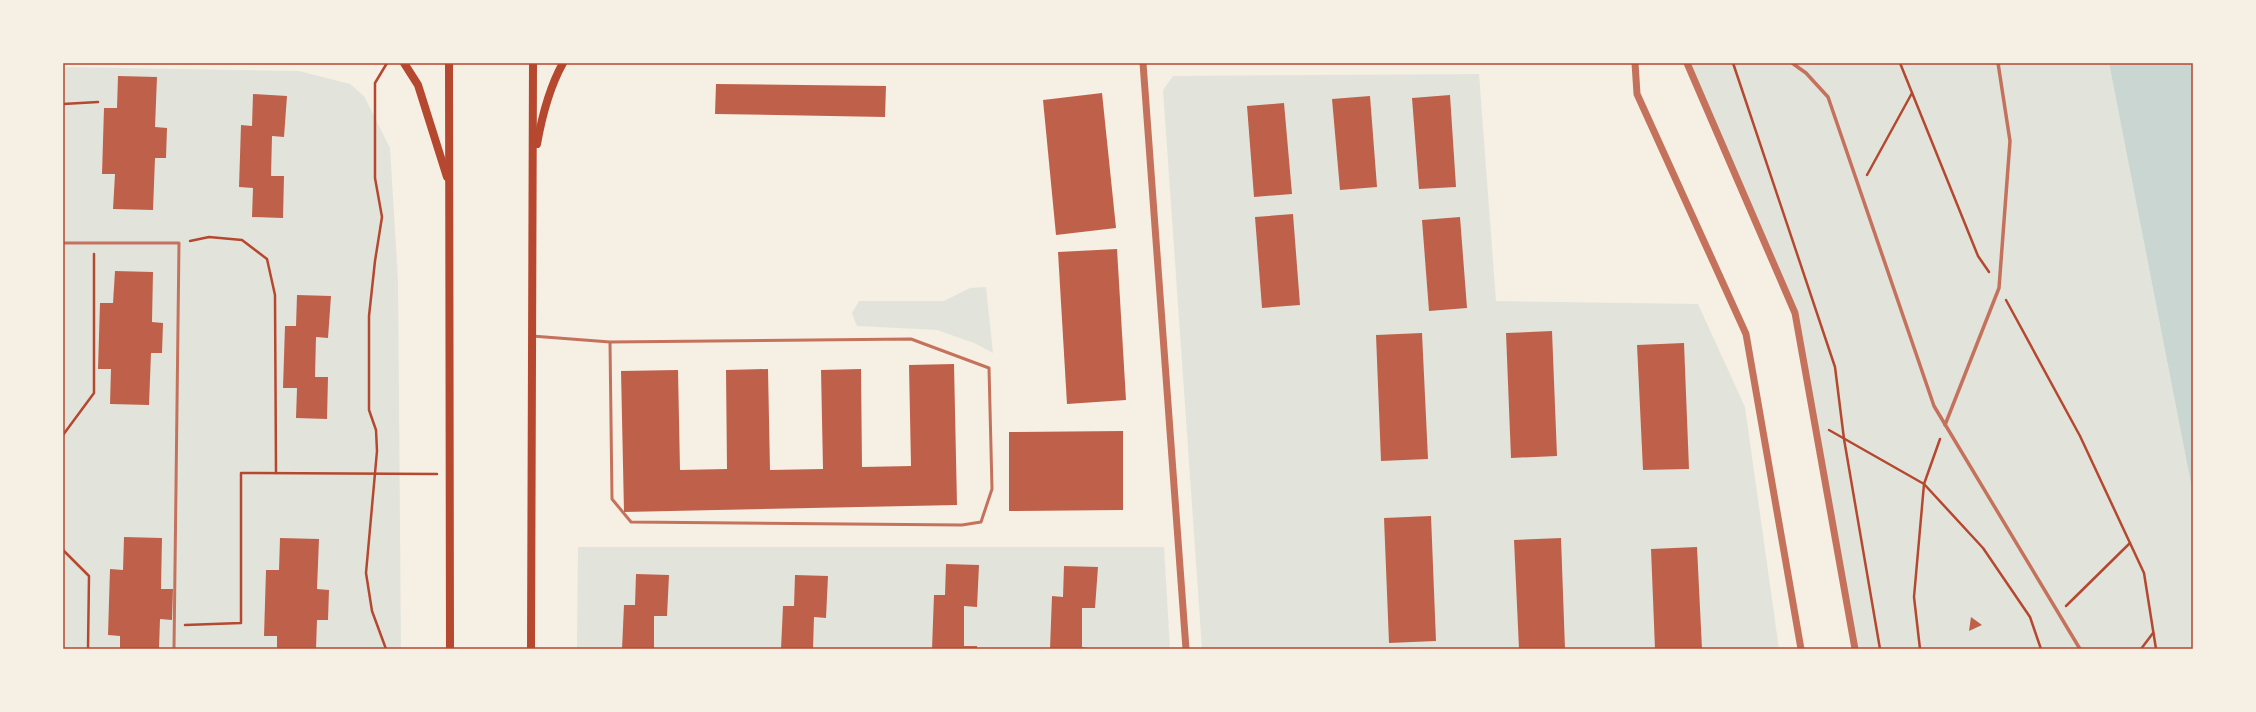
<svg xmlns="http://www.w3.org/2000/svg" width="2256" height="712" font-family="'IBM Plex Sans',sans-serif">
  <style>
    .green { fill: #e2e4dc }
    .water { fill: #c9d6d2 }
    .building { fill: #bf614a }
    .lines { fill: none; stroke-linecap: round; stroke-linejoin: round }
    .path { stroke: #b5482f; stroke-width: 2.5 }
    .service { stroke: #c5725c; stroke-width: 3 }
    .pedestrian { stroke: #c5725c; stroke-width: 3.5 }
    .tertiary { stroke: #c5725c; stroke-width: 7 }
    .secondary { stroke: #b5482f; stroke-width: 8 }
    .neatline { fill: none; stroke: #b5482f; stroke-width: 1.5 }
  </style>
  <rect width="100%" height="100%" fill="#f6efe4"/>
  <g class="green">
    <polygon points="1687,63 2109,63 2193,494 2193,649 1855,649 1795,313"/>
    <polygon points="63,67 299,71 350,84 364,96 390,148 398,280 401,649 63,649"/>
    <polygon points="1479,74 1496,301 1698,304 1745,407 1779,649 1202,649 1163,90 1173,76"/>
    <polygon points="986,287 993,353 974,343 937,330 857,326 852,313 859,301 944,301 970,288"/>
    <polygon points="578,547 1164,547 1170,649 577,649"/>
  </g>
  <polygon class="water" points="2109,63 2193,63 2193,494"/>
  <g class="building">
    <polygon points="118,76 157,77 155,127 167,128 166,158 155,158 153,210 113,209 115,174 102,174 104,108 117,108"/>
    <polygon points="716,84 886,86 885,117 715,114"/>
    <polygon points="1102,93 1116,228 1056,235 1043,100"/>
    <polygon points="253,94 287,96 284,137 272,136 271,176 284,176 283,218 252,217 253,188 239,187 241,125 252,126"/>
    <polygon points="1450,95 1456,187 1419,189 1412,98"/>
    <polygon points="1370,96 1377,187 1340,190 1332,99"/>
    <polygon points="1284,103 1292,194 1254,197 1247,106"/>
    <polygon points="1293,214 1300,305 1262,308 1255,217"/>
    <polygon points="1460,217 1467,308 1429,311 1422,220"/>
    <polygon points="1117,249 1126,400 1067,404 1058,252"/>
    <polygon points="115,271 153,272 152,322 163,323 162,353 151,353 149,405 110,404 111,369 98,369 100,303 113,303"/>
    <polygon points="297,295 331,296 328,338 316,337 315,377 328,377 327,419 296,418 297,388 283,388 285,326 296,326"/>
    <polygon points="1552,331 1557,456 1511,458 1506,333"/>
    <polygon points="1422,333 1428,459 1381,461 1376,335"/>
    <polygon points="1684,343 1689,469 1643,470 1637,345"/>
    <polygon points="954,364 957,505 624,512 621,371 678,370 680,470 727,469 726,370 768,369 770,470 823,469 821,370 861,369 862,467 911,466 909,365"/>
    <polygon points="1123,431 1123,510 1009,511 1009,432"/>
    <polygon points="1431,516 1436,641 1389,643 1384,518"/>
    <polygon points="124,537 162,538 161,589 173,589 172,620 160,619 159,649 120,649 120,636 108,635 110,569 123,570"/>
    <polygon points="280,538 319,539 317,589 329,590 328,620 317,620 316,649 277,649 277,636 264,636 266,570 279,570"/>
    <polygon points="1561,538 1565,649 1519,649 1514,540"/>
    <polygon points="1697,547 1702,649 1655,649 1651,549"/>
    <polygon points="946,564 979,565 977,607 964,606 964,646 977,646 977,649 932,649 934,595 945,595"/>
    <polygon points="1064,566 1098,567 1095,608 1082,608 1082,647 1095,649 1050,649 1052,596 1063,597"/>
    <polygon points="636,574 669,575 667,616 654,616 654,649 622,649 624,605 635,605"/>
    <polygon points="795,575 828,576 826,618 814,617 813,649 781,649 783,606 794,606"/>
    <polygon points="1971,617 1982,625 1969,631"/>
  </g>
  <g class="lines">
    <g class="path">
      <polyline points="1733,63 1835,367 1844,439 1880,649"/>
      <polyline points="1900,63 1978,256 1989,272"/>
      <polyline points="63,104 98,102"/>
      <polyline points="1867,175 1912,93"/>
      <polyline points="190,241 209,237 242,240 267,259 275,295 276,473"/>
      <polyline points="2006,300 2080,436 2144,573 2156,649"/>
      <polyline points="1829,430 1924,484 1983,548 2030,617 2041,649"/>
      <polyline points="63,435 94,393 94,254"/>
      <polyline points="63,550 89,576 88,649"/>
      <polyline points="2066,606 2130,543"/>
      <polyline points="185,625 241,623 241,473 437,474"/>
      <polyline points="386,649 372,611 366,573 377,451 376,430 369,410 369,316 375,261 382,217 375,178 375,83 387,63"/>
      <polyline points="1920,649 1914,597 1924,484 1940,439"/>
      <polyline points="2141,649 2153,633"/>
    </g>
    <g class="service">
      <polyline points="63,243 179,243 174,649"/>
      <polyline points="532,336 610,342 911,339 989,368 992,489 981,522 962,525 631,522 612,499 610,342"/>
    </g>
    <g class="pedestrian">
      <polyline points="1792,63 1806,73 1828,97 1934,406 2080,649"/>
      <polyline points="1945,425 1999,288 2010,141 1998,63"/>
    </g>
    <g class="tertiary">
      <polyline points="1143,63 1186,649"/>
      <polyline points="1635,63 1637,94 1746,334 1801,649"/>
      <polyline points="1687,63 1795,313 1855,649"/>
    </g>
    <g class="secondary">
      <polyline points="404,63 418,85 447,177"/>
      <polyline points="449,63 450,649"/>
      <path d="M537,144C542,116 549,88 563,63"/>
      <polyline points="531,649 533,63"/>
    </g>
  </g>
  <rect width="2256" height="712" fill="none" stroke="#f6efe4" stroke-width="128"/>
  <rect x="64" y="64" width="2128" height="584" class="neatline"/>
</svg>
